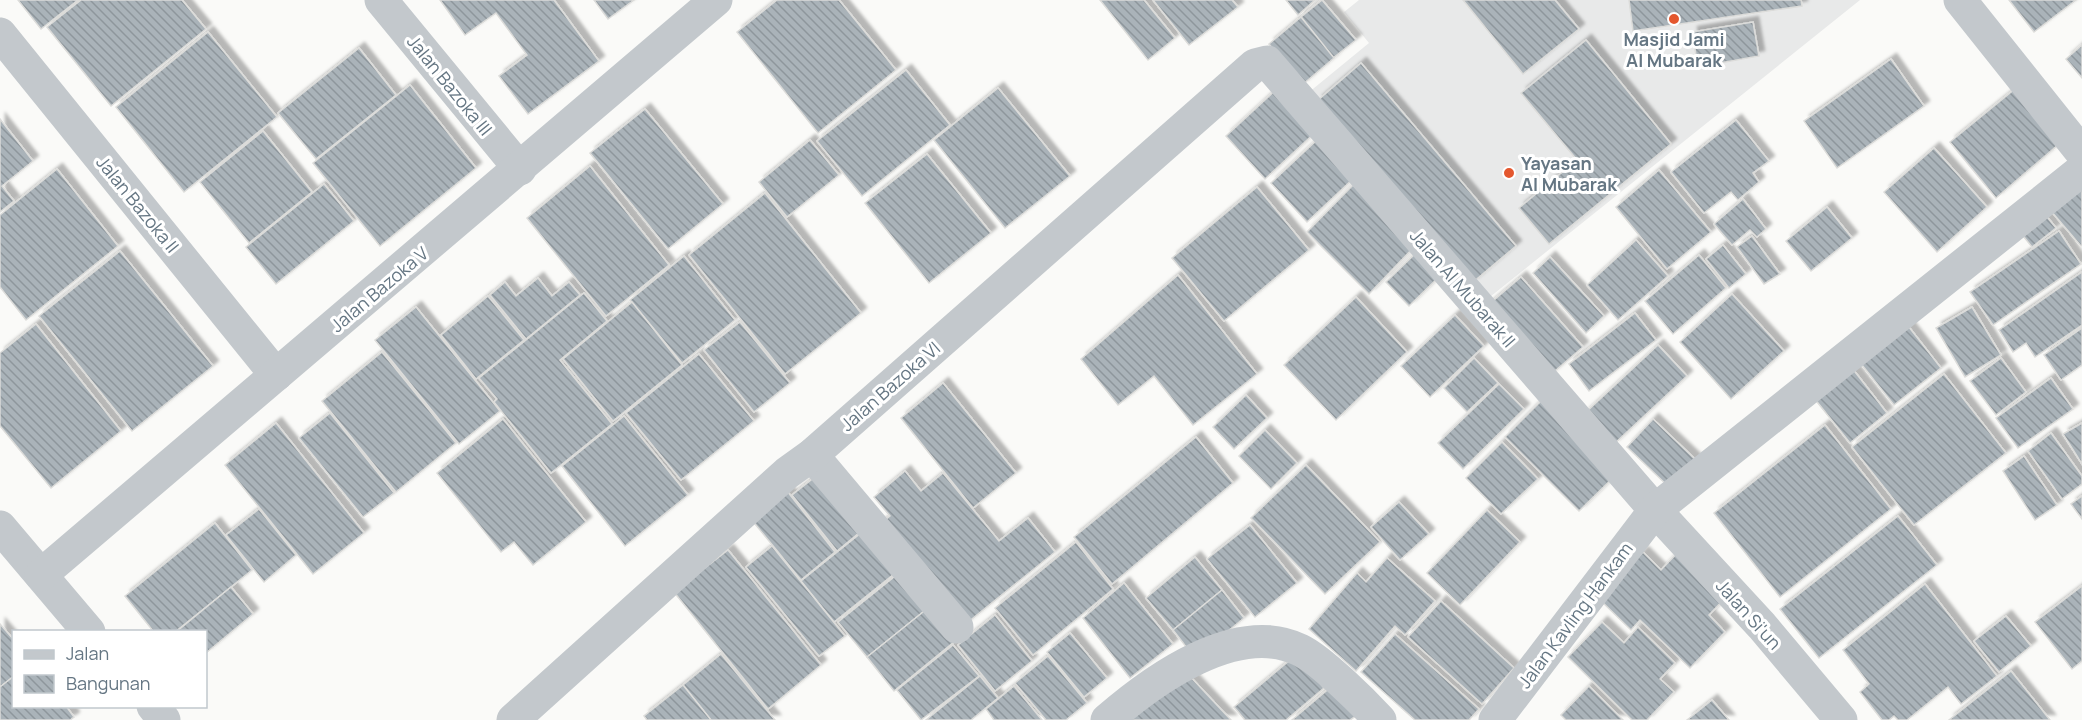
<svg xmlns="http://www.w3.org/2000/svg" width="2082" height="720" font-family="Manrope,sans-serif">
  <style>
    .built { fill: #e8e9e9 }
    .building { fill: url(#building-back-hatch); stroke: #dcdcda; stroke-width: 1.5; filter: url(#shadow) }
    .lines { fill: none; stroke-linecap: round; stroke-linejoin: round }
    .minor { stroke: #c3c8cc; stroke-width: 33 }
    .poi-dot { fill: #e4572e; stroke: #fff; stroke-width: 2 }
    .labels { text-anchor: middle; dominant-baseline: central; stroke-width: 6; stroke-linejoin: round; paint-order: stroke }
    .poi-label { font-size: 18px; font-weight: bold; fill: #657683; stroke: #fff }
    .street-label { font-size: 18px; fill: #657683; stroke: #fff }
  </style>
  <defs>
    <pattern id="building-back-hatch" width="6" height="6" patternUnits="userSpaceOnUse" patternTransform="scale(1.5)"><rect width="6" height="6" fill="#aab3b9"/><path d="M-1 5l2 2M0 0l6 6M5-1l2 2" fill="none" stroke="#8e969c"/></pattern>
    <filter id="shadow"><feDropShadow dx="5.5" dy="-5.5" stdDeviation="1.5" flood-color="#0004"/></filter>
  </defs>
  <rect width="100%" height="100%" fill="#fafaf8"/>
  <polygon class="built" points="1359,0 1860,0 1480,305 1308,93 1369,43 1344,12"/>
  <g class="building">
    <polygon points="18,0 78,0 41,29"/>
    <polygon points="81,0 182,0 206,29 111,106 47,27"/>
    <polygon points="440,0 554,0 599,61 528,114 499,76 527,55 496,13 465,35"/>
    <polygon points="594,0 634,0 608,19"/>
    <polygon points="777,0 839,0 896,70 818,133 737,32"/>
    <polygon points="1100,0 1144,0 1175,38 1148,60"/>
    <polygon points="1153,0 1232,0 1238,7 1189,45"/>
    <polygon points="1286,0 1315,0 1298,15"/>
    <polygon points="1322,0 1356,40 1333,58 1301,17"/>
    <polygon points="1463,0 1555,0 1579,29 1523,74"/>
    <polygon points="1629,0 1801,0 1802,6 1633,31"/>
    <polygon points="2009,0 2076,0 2034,32"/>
    <polygon points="1301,17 1334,58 1302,85 1269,44"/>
    <polygon points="1753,22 1759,56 1698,67 1692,32"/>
    <polygon points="208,32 277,117 184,192 116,107"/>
    <polygon points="1586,40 1671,144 1549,244 1519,208 1577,160 1521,93"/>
    <polygon points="2082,45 2082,78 2066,59"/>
    <polygon points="359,48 396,95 316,159 278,113"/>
    <polygon points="1891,59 1924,106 1837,168 1804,121"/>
    <polygon points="1361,63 1516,246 1472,283 1317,101"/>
    <polygon points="906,70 950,125 862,196 817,141"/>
    <polygon points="2021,84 2066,138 1996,198 1950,142"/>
    <polygon points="410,85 476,168 380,246 313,163"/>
    <polygon points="1281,85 1320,128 1265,179 1226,136"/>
    <polygon points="998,88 1070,176 1005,228 934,140"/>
    <polygon points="645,109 723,204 668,249 590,153"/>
    <polygon points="0,119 33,161 2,186 14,201 0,212"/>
    <polygon points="1736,120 1769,161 1753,173 1759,182 1738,200 1731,192 1704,213 1671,172"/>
    <polygon points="263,131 312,192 249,243 200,182"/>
    <polygon points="1319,138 1355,177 1307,222 1271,183"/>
    <polygon points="810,140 839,175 787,217 759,182"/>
    <polygon points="1934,148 1987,207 1937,252 1884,192"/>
    <polygon points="927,154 991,233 929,283 865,203"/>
    <polygon points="590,166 669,265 606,316 527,218"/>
    <polygon points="57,169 118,246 26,320 0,287 0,215"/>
    <polygon points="1659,170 1711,232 1667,269 1616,207"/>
    <polygon points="324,184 354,221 276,284 246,247"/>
    <polygon points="2082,184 2082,245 2081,246 2051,211"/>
    <polygon points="1353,185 1415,246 1369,294 1307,232"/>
    <polygon points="1257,187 1309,250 1224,321 1172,258"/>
    <polygon points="765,193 861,313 785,374 689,255"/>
    <polygon points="1743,199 1766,229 1757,237 1750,230 1732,245 1714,224"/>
    <polygon points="1827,207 1852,238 1811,271 1786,241"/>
    <polygon points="2040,208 2056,228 2032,247 2016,227"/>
    <polygon points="2059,231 2081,264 1993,325 1970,292"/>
    <polygon points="1752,236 1780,274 1764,284 1737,247"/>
    <polygon points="1636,240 1668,276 1618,320 1587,285"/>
    <polygon points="1723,245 1746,274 1729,288 1706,259"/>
    <polygon points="1419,250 1442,274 1409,306 1386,282"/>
    <polygon points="120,251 213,366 132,431 39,316"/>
    <polygon points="1699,255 1726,288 1673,334 1645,301"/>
    <polygon points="684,256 735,320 682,363 630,300"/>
    <polygon points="1550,257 1604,316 1586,333 1533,273"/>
    <polygon points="2082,272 2082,325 2035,357 2026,343 2013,352 1999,330"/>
    <polygon points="1178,275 1257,374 1193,425 1154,376 1118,405 1081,359"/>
    <polygon points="1521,277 1583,347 1549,376 1487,306"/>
    <polygon points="538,278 552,296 569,282 580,295 526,339 490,295 505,282 516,296"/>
    <polygon points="584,293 607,321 560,360 612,424 551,473 494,402 497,399 479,378"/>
    <polygon points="1732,294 1784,351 1731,399 1680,342"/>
    <polygon points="488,296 524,340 476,379 441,335"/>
    <polygon points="1356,297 1407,352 1336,420 1284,365"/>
    <polygon points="632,302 682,365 613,421 563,359"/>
    <polygon points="416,307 500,411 459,444 375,340"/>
    <polygon points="1972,307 2001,355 1965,377 1936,328"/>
    <polygon points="1635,313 1656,340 1589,391 1569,364"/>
    <polygon points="1455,315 1484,346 1430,397 1401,366"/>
    <polygon points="740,322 790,383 754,412 704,350"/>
    <polygon points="1905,322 1941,368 1894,405 1858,360"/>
    <polygon points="36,324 121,431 51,488 0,426 0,353"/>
    <polygon points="2082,328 2082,365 2061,380 2044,355"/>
    <polygon points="1658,345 1687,376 1613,445 1584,414"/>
    <polygon points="382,352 456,443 396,492 322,401"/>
    <polygon points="699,354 754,421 681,480 626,413"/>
    <polygon points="1474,358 1498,383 1467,412 1444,388"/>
    <polygon points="2001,358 2026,392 1996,415 1970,381"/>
    <polygon points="1852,368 1887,413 1850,443 1814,398"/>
    <polygon points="1944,374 2006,453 1914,525 1852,447"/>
    <polygon points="2051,378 2073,409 2018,448 1996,418"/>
    <polygon points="943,383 1016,473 973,508 901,418"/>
    <polygon points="1499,384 1524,409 1463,469 1438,443"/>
    <polygon points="1246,395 1267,418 1234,449 1213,427"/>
    <polygon points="1543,399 1617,474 1579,511 1505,437"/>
    <polygon points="330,413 394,493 363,517 299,438"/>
    <polygon points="624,416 688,495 625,546 562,466"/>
    <polygon points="503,419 586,522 533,565 514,542 501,552 437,473"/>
    <polygon points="1653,419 1696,460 1670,488 1627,447"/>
    <polygon points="276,423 364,533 313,574 225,465"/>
    <polygon points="2082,423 2082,464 2063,434"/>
    <polygon points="1825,425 1891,509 1780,597 1714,513"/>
    <polygon points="1265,430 1297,463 1271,489 1239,456"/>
    <polygon points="2051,433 2082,476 2082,484 2062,499 2028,451"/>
    <polygon points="1196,437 1233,483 1112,584 1074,537"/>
    <polygon points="1502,442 1538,479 1501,514 1466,478"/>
    <polygon points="2024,456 2057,505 2035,520 2003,471"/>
    <polygon points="1306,465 1380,542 1325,594 1251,518"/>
    <polygon points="905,471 921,491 943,473 999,541 1028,518 1055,552 962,627 879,525 890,516 874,497"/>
    <polygon points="820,473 865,528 837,551 792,495"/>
    <polygon points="787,491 835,552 801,580 751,519"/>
    <polygon points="2082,496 2082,519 2071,504"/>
    <polygon points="1399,502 1429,534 1400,560 1371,527"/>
    <polygon points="259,509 296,555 264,582 226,535"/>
    <polygon points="1487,510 1520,542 1460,605 1427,573"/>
    <polygon points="1898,516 1937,565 1819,658 1780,609"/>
    <polygon points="215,523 252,570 175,632 154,632 125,596"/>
    <polygon points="1250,525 1297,583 1255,617 1207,559"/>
    <polygon points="866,529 899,570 834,622 801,581"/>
    <polygon points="1076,542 1113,589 1033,655 995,608"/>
    <polygon points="772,546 845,636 819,656 746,567"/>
    <polygon points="1682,548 1729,594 1709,615 1725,632 1690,668 1640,620 1631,630 1598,598 1643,552 1661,570"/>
    <polygon points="728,550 821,665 768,709 674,592"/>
    <polygon points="1195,557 1222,590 1173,630 1146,598"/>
    <polygon points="1387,558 1435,601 1405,635 1395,626 1356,671 1309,629 1357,573 1366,582"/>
    <polygon points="904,569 933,604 867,657 838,622"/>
    <polygon points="1124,583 1173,644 1130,678 1083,618"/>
    <polygon points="1925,584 1997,676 1961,704 1948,687 1907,720 1898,720 1894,716 1889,720 1882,720 1860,692 1869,684 1843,650"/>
    <polygon points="2082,586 2082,661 2072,669 2035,622"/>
    <polygon points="231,587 253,614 206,653 206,632 176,632"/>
    <polygon points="1222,590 1244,618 1195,658 1173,630"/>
    <polygon points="1441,601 1514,668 1482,704 1408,637"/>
    <polygon points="933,604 960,637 894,691 867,657"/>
    <polygon points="995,615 1032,661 995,691 958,645"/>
    <polygon points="2006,616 2031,646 1999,672 1974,641"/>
    <polygon points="1602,622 1624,643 1638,627 1675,663 1660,679 1674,692 1647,720 1632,720 1568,657"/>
    <polygon points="0,624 14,640 14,676 0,687"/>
    <polygon points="1070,633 1107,678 1084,697 1047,652"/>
    <polygon points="1395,634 1479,709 1469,720 1415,720 1361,672"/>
    <polygon points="953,645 979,676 921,720 897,690"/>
    <polygon points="721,654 775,720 711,720 683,685"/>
    <polygon points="1296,655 1324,688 1286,720 1245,720 1234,707"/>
    <polygon points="1048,656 1087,703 1066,720 1046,720 1015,683"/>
    <polygon points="1184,670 1231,720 1130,720"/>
    <polygon points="2011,671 2050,720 1949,720"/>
    <polygon points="14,676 14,706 66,706 74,717 70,720 0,720 0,687"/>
    <polygon points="980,676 998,698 971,720 926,720"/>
    <polygon points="683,685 711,720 647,720 644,716"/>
    <polygon points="1014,686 1042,720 994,720 986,709"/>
    <polygon points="1332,686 1357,715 1350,720 1292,720"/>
    <polygon points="1589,686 1623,720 1566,720 1561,715"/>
    <polygon points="1712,700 1729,720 1687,720"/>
  </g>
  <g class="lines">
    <g class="minor">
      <polyline points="381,0 520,169"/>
      <polyline points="1960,0 2082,153"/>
      <polyline points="0,34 276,375"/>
      <polyline points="812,455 957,627"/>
      <polyline points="0,527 89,632"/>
      <polyline points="41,575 716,0"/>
      <polyline points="153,706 164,720"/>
      <polyline points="513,720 787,473 812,455 1255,65 1267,62 1655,510 1762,626 1841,720"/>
      <path d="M1107,720C1153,680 1237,619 1300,650C1321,660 1363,702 1380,720"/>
      <polyline points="1495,720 1655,510 2082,170"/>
    </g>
  </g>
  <g class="poi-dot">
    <circle cx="1674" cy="19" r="6"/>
    <circle cx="1509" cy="173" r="6"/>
  </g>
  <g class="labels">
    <g class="poi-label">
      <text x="1674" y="39">Masjid Jami<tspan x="1674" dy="21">Al Mubarak</tspan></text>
      <text x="1521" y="163" text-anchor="start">Yayasan<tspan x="1521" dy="21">Al Mubarak</tspan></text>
    </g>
    <g class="street-label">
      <text transform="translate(450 85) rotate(51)">Jalan Bazoka III</text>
      <text transform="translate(138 204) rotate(51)">Jalan Bazoka II</text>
      <text transform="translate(1463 288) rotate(49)">Jalan Al Mubarak II</text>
      <text transform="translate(379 289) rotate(-40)">Jalan Bazoka V</text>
      <text transform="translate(890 386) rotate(-41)">Jalan Bazoka VI</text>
      <text transform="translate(1749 614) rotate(48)">Jalan Si'un</text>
      <text transform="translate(1575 615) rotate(-53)">Jalan Kavling Hankam</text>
    </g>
  </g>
  <rect x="12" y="630" width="195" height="78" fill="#ffffff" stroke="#c1c8cd" stroke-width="1.5"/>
  <rect x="24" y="650" width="30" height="9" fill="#c3c8cc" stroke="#c1c8cd" stroke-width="1.5"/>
  <text x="66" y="660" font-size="18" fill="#657683">Jalan</text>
  <rect x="24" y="675" width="30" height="18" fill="url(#building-back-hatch)" stroke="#c1c8cd" stroke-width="1.5"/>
  <text x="66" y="690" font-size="18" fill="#657683">Bangunan</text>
</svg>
